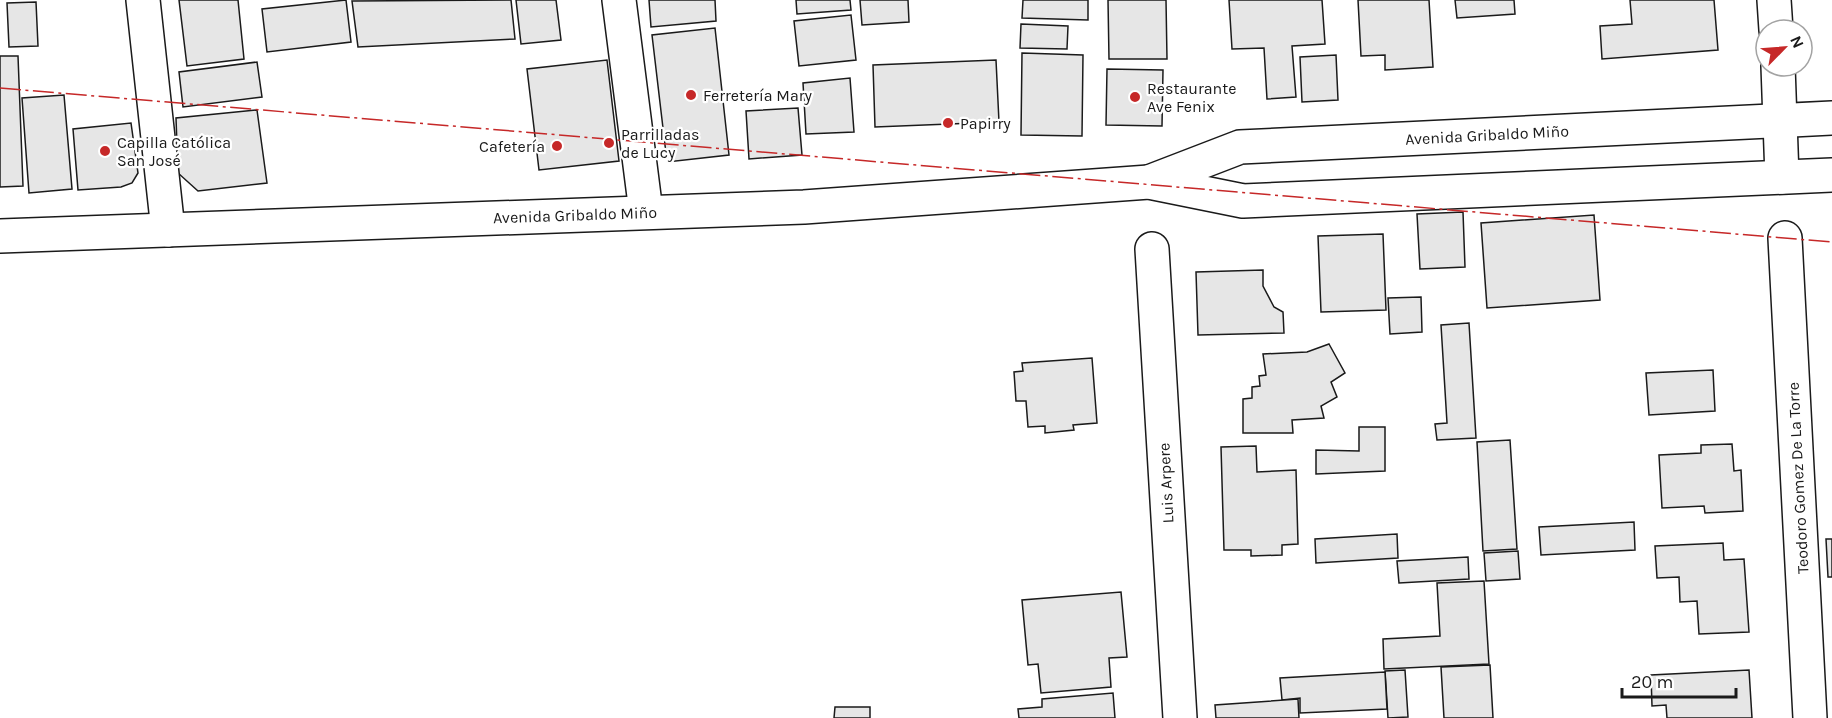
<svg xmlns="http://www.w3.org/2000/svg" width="1832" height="718" font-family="Karla,sans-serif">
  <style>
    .building { fill: #e6e6e6; stroke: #1a1a1a; stroke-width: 1.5 }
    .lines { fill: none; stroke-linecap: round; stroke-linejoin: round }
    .minor-casing { stroke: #1a1a1a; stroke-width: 36 }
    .tertiary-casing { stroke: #1a1a1a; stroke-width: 36 }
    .minor { stroke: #fff; stroke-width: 33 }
    .tertiary { stroke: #fff; stroke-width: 33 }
    .power { stroke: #c62828; stroke-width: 1.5; stroke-dasharray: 21 4.5 3 4.5; stroke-linecap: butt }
    .poi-dot { fill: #c62828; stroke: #fff; stroke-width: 2 }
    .labels { text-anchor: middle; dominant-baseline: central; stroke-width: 4.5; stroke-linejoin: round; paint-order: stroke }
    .poi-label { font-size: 16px; fill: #1a1a1a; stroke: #fff; text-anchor: start }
    .street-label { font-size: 16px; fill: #1a1a1a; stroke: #fff }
  </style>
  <rect width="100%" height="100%" fill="#fff"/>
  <g class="building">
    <polygon points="179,0 238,0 244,59 187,66"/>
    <polygon points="346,0 351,42 267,52 262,9"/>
    <polygon points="511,0 515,39 358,47 352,1"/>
    <polygon points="516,0 556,0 561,40 521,44"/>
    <polygon points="649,0 715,0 716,21 651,27"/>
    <polygon points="796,0 850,0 851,10 797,14"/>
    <polygon points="860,0 908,0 909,22 862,25"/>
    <polygon points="1023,0 1088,0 1088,20 1022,18"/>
    <polygon points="1108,0 1166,0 1167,59 1109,59"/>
    <polygon points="1229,0 1322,0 1325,44 1292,46 1296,97 1267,99 1264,48 1232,49"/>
    <polygon points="1358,0 1429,0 1433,67 1385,70 1385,55 1361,56"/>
    <polygon points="1455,0 1514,0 1515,14 1457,18"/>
    <polygon points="1630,0 1714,0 1718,50 1602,59 1600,26 1632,24"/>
    <polygon points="36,2 38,46 9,47 7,3"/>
    <polygon points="851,15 856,60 799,66 794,21"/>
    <polygon points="1021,24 1068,26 1067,49 1020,48"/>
    <polygon points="715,28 729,155 667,162 652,35"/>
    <polygon points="1022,53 1083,55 1082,136 1021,135"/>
    <polygon points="1336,55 1338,100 1302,102 1300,57"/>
    <polygon points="0,56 18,56 23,186 0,187"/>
    <polygon points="607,60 619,161 539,170 527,69"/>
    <polygon points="996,60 999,122 875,127 873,65"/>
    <polygon points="257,62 262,97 183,107 179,72"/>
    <polygon points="1107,69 1163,70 1162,126 1106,125"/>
    <polygon points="850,78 854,132 806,134 803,83"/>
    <polygon points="64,95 72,189 29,193 22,98"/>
    <polygon points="798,108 802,155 749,159 746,111"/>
    <polygon points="257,110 267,183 198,191 178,173 176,118"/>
    <polygon points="131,123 138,173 132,183 121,187 78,190 73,129"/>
    <polygon points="1463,212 1465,267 1420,269 1417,214"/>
    <polygon points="1594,215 1600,300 1487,308 1481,223"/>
    <polygon points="1383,234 1386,310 1321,312 1318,236"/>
    <polygon points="1263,270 1263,286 1274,307 1283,312 1284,333 1198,335 1196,272"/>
    <polygon points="1421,297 1422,332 1390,334 1388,298"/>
    <polygon points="1469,323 1476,438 1437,440 1435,424 1447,423 1441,325"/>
    <polygon points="1329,344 1345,373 1331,382 1337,397 1321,406 1324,418 1292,420 1293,433 1243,433 1243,399 1252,398 1252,387 1260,386 1259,376 1266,375 1263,354 1307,352"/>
    <polygon points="1092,358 1097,423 1073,425 1074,430 1045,433 1045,426 1028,427 1026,401 1016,401 1014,372 1023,371 1022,363"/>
    <polygon points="1713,370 1715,411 1649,415 1646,373"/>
    <polygon points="1359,427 1385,427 1385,471 1316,474 1316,450 1359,451"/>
    <polygon points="1510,440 1517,549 1483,551 1477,442"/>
    <polygon points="1732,444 1734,471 1741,470 1743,511 1705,513 1704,506 1662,508 1659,455 1701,453 1701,445"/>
    <polygon points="1256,446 1257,472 1296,470 1298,544 1282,545 1282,555 1251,556 1251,550 1224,550 1221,447"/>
    <polygon points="1634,522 1635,550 1541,555 1539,527"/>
    <polygon points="1397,534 1398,558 1316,563 1315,539"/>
    <polygon points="1826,539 1832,539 1832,577 1828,577"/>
    <polygon points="1723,543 1724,560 1744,559 1749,632 1699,634 1697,601 1680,602 1679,577 1657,578 1655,546"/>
    <polygon points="1518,551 1520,579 1486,581 1484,553"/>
    <polygon points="1468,557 1469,579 1399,583 1397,561"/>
    <polygon points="1484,581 1489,664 1384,669 1383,639 1440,636 1437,583"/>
    <polygon points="1121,592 1127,657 1109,658 1111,687 1041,693 1038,664 1028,665 1022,600"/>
    <polygon points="1490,665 1493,718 1444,718 1441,667"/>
    <polygon points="1405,670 1408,717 1388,718 1385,671"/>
    <polygon points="1749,670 1752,718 1667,718 1666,705 1652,706 1651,675"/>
    <polygon points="1385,672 1387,709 1300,713 1300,698 1282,700 1280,678"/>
    <polygon points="1113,693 1115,718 1019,718 1018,709 1042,707 1042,699"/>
    <polygon points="1298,699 1299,718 1216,718 1215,705"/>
    <polygon points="835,707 870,707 870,718 834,718"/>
  </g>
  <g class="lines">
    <g class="minor-casing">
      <g id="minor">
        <polyline points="143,0 168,230"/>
        <polyline points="619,0 646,212"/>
        <polyline points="1774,0 1776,30"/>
        <polyline points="1778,66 1782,177"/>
        <polyline points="1785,238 1810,718"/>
        <polyline points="1152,249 1180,718"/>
      </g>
    </g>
    <g class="tertiary-casing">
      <g id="tertiary">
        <polyline points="1149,182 1240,147 1832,118"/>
        <polyline points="0,236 804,207 1149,182 1243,201 1832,175"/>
      </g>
    </g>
    <use href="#minor" class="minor"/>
    <use href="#tertiary" class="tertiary"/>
    <polyline class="power" points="0,88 1832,242"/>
  </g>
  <g class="poi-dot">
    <circle cx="691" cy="95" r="6"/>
    <circle cx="1135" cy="97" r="6"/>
    <circle cx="948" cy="123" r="6"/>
    <circle cx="609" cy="143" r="6"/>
    <circle cx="557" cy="146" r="6"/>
    <circle cx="105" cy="151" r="6"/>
  </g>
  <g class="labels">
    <g class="poi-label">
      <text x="1147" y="88">Restaurante<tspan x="1147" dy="18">Ave Fenix</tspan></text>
      <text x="703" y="95">Ferretería Mary</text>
      <text x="960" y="123">Papirry</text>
      <text x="621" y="134">Parrilladas<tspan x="621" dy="18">de Lucy</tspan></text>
      <text x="117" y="142">Capilla Católica<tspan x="117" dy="18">San José</tspan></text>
      <text x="545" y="146" text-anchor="end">Cafetería</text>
    </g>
    <g class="street-label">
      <text transform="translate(1487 135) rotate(-3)">Avenida Gribaldo Miño</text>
      <text transform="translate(575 215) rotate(-2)">Avenida Gribaldo Miño</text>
      <text transform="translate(1798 478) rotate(-93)">Teodoro Gomez De La Torre</text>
      <text transform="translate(1166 483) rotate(-93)">Luis Arpere</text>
    </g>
  </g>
  <g transform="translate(1784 48) rotate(65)"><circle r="28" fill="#ffffff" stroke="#a3a3a3" stroke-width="1.5"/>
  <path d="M0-4.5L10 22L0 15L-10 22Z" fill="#c62828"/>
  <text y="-9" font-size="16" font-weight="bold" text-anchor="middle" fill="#1a1a1a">N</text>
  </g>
  <path d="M1622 688v9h114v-9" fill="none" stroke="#1a1a1a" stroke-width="3"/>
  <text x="1631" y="688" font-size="18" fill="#1a1a1a" stroke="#ffffff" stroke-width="4.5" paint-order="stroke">20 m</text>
</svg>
